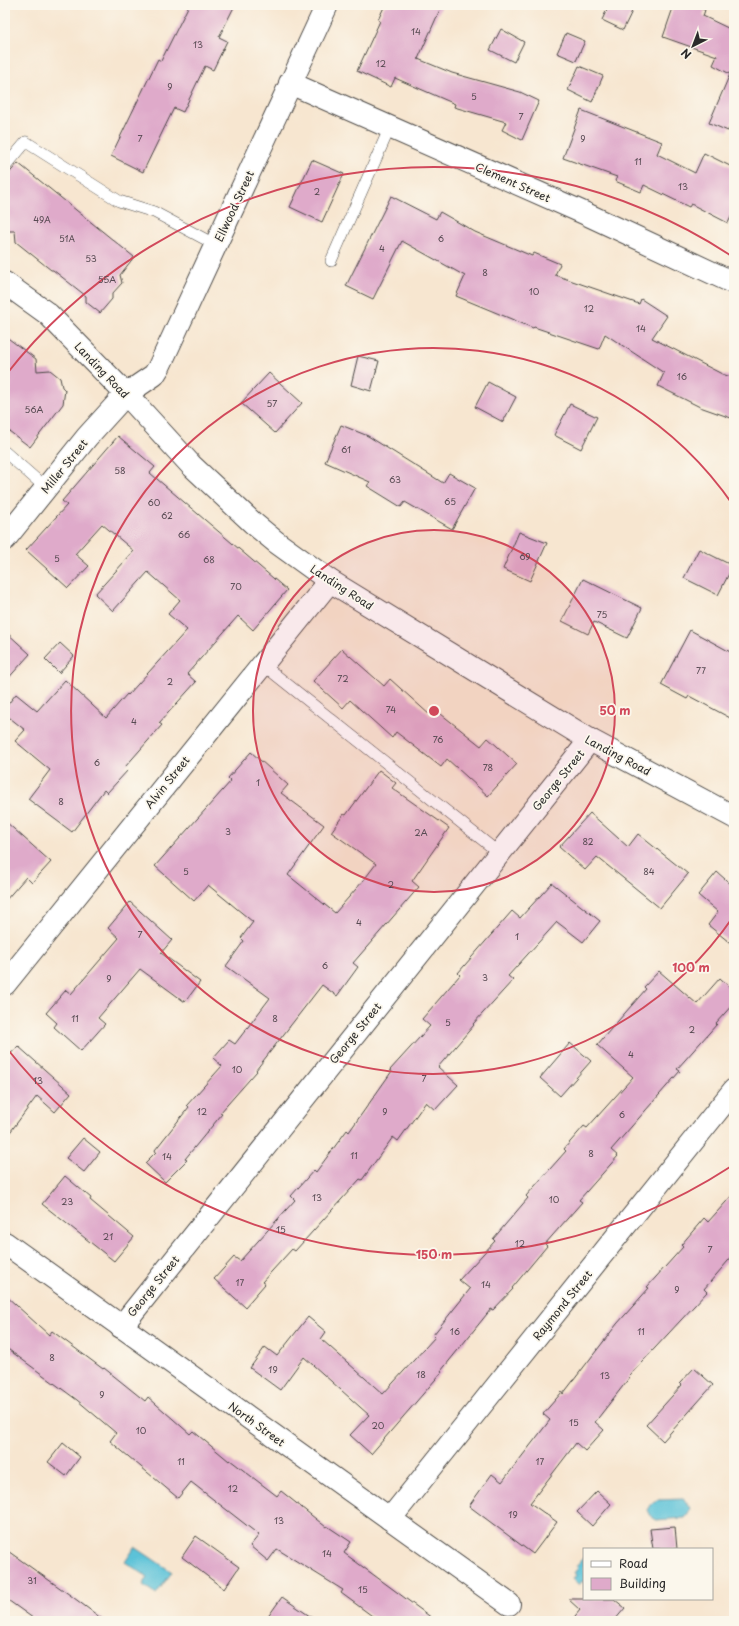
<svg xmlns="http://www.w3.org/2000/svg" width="739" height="1626" font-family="'Playpen Sans',sans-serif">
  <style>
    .water { fill: #5bc2d8; stroke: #437682 }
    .building { fill: #dfaaca }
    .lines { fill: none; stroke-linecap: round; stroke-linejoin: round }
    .lane-casing { stroke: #4a4744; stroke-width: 12 }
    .street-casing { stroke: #4a4744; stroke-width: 24 }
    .secondary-casing { stroke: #4a4744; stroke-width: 24 }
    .lane { stroke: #fff; stroke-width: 11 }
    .street { stroke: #fff; stroke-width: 22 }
    .secondary { stroke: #fff; stroke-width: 22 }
    .ring { fill: none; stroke: #d1495b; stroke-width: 2 }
    .labels { text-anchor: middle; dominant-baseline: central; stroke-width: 3.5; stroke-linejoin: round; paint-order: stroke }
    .number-label { font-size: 9px; fill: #584b53 }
    .street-label { font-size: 11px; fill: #2b2b2b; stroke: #fbf7ec }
    .centre { fill: #d1495b; stroke: #fbf7ec; stroke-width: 2 }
    .ring-label { font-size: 12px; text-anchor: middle; font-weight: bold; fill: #d1495b; stroke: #fbf7ec; stroke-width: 3.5; stroke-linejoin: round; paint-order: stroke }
  </style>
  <rect width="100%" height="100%" fill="#fbf7ec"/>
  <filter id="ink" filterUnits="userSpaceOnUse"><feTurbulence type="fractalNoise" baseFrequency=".025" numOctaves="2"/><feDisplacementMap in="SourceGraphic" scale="8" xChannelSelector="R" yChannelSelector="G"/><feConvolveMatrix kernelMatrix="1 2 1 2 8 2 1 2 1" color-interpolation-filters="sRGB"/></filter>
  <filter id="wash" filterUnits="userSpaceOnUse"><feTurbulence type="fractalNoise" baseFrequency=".012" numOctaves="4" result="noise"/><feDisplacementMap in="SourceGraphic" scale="16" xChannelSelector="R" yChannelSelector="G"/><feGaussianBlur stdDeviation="0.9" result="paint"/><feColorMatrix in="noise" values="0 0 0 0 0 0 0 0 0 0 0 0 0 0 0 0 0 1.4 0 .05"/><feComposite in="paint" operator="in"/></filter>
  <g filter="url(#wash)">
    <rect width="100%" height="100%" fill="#f7e6d0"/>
    <g class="water">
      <path d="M683,1499C691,1505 692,1511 685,1518L656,1520L652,1518L648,1510L653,1502L657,1500Z"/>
      <polygon points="135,1547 172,1572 156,1594 143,1585 148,1577 125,1562"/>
      <polygon points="584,1557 584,1583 582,1581 579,1585 573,1579 576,1575 574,1573 578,1568 576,1566"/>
    </g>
    <g id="blocks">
      <g class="building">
        <polygon points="189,5 235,5 219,37 227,41 213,70 205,66 183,112 174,108 143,172 111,156 158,59 161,61"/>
        <polygon points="385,5 442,5 418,59 452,73 520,92 539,101 522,140 502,130 506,122 454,107 455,104 395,78 391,87 357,71 380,21 378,20"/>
        <polygon points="609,5 635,5 623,30 602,20"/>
        <polygon points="674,5 691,5 705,10 703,16 730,29 734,22 734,118 728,131 709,123 730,74 713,65 717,56 663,37"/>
        <polygon points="501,29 524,42 514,62 490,50"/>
        <polygon points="566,33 585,41 576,61 557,53"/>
        <polygon points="579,66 603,76 592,102 568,90"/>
        <polygon points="581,110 662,142 657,154 695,173 704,153 734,168 734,211 728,223 691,204 689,207 644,185 641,192 615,181 617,177 563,158"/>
        <polygon points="312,160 344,174 322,222 290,207"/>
        <polygon points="18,163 134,257 120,275 122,283 112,294 112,299 100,313 86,302 86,296 53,270 51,270 16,242 15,231 5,231 5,178"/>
        <polygon points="391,196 436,219 440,212 475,232 532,256 534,253 560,264 555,275 639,304 641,299 667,316 652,338 722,374 734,378 734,419 700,407 658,386 664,373 605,334 599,349 534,327 533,328 456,296 465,276 402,241 373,299 346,286"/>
        <polygon points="5,336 36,359 37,371 50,370 60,378 62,387 65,390 63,404 30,447 5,428"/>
        <polygon points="358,356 379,361 371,391 351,385"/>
        <polygon points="269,373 302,403 275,433 241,403"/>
        <polygon points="488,382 516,397 503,422 475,407"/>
        <polygon points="570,404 597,417 581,449 554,435"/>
        <polygon points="341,425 368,436 443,483 449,473 475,488 452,529 405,502 401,507 367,486 370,482 325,462"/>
        <polygon points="118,436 155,467 150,473 287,590 253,630 238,616 187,674 196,682 159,723 162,725 125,767 128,770 107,793 104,790 72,832 28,799 50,770 15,741 25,730 5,714 5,708 16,694 37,711 65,680 106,718 127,694 128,695 187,630 168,614 180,600 148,572 113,611 95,594 134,551 102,524 75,554 89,566 68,588 26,550 67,505 62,501"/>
        <polygon points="519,532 547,543 530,581 503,569"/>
        <polygon points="699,549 733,566 718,595 684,578"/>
        <polygon points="583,579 642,608 627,638 594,622 588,634 562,621"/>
        <polygon points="690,630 734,654 734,720 689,696 687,699 661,685"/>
        <polygon points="5,631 30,654 5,682"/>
        <polygon points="60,643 74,656 59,673 45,659"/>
        <polygon points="342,649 384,686 390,679 431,716 436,710 481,746 488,738 517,764 488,796 447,759 441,767 396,732 392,738 350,700 343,708 313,681"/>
        <polygon points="251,752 288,785 281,793 324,825 288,875 335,913 363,881 376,864 331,832 344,814 346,815 379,770 396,783 392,788 449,828 412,881 419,887 353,963 358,967 337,996 322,985 256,1070 257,1071 220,1113 222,1114 185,1159 187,1160 165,1182 145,1163 156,1152 155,1150 189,1107 187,1105 222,1066 213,1058 229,1040 235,1044 270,998 226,966 244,941 241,938 253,922 208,885 194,901 155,866 231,781 228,778"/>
        <polygon points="590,813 628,847 638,834 688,874 660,908 597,857 585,870 559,847"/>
        <polygon points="5,821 51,862 32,883 26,877 5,901"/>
        <polygon points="717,872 734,887 734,946 708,925 718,912 698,895"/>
        <polygon points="552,883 600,921 583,942 557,922 508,976 513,980 473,1024 474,1025 438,1067 458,1085 435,1110 426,1102 398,1141 393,1137 362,1180 360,1179 295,1251 292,1249 262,1282 265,1284 245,1307 214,1279 234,1257 240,1261 295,1200 291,1196 314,1170 316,1172 347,1130 349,1132 392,1071 390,1070 430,1026 422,1019 460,975 458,973 512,911 520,918"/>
        <polygon points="130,902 172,940 161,953 200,982 185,1002 140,969 98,1018 105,1024 81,1051 54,1027 57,1023 46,1013 66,990 71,994 119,938 108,928"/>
        <polygon points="659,971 697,1004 720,978 734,991 734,1003 716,1023 717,1024 677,1069 680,1071 611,1150 618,1156 579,1200 582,1202 545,1244 547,1246 512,1288 513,1289 493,1310 491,1309 441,1371 442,1372 371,1454 350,1435 369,1415 304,1357 280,1390 250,1368 265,1347 277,1356 308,1317 326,1332 321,1339 383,1394 435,1337 433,1335 470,1289 459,1280 495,1241 493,1239 528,1198 526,1196 566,1151 564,1149 584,1126 587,1128 633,1077 597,1045 646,989 644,987"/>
        <polygon points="570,1043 591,1061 560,1096 540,1078"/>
        <polygon points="18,1046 71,1093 55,1112 37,1096 5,1139 5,1060"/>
        <polygon points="83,1138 100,1152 84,1172 66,1158"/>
        <polygon points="65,1176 91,1198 90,1200 134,1237 114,1261 42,1204"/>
        <polygon points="734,1193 734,1254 704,1289 707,1292 629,1376 630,1377 595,1422 604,1430 585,1451 576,1443 530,1503 557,1522 533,1554 469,1506 492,1474 502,1482 550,1420 543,1414 562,1392 563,1394 617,1324 649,1288 647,1287 683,1247 681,1245 704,1218 708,1222"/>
        <polygon points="5,1295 49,1335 52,1331 103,1369 104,1368 145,1401 148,1397 190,1434 193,1431 229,1461 230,1460 277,1496 281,1491 326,1527 327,1526 351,1542 344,1553 436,1621 379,1621 341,1593 343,1590 277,1549 268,1561 250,1546 259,1535 191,1482 178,1498 110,1441 116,1433 77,1400 5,1347"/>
        <polygon points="694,1368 713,1385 663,1441 646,1425 682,1385 680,1383"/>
        <polygon points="63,1443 80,1457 66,1476 48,1462"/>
        <polygon points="597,1491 611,1504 592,1526 577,1512"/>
        <polygon points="675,1527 677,1549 653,1549 650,1529"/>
        <polygon points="196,1536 239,1567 224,1589 182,1557"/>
        <polygon points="5,1549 70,1595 105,1621 37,1621 5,1598"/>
        <polygon points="282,1597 317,1621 265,1621"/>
        <polygon points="568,1599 614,1599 625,1608 614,1621 571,1621 580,1610"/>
      </g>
    </g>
  </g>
  <g filter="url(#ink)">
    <use href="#blocks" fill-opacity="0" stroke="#4a4744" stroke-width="1"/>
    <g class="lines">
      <g class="lane-casing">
        <g id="lane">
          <polyline points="5,167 26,142 119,201 154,212 216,245"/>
          <polyline points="331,261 390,127"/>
          <polyline points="5,452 46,488"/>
          <polyline points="262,664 499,853"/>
        </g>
      </g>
      <g class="street-casing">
        <g id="street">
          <polyline points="290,83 584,213 734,283"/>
          <polyline points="5,539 87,437 126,394"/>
          <polyline points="5,984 330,581"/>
          <polyline points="5,1243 509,1604"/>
          <polyline points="121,1327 590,740"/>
          <polyline points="390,1519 734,1090"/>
        </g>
      </g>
      <g class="secondary-casing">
        <g id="secondary">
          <polyline points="5,283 48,314 126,394 191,465 253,523 276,542 330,581 590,740 734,817"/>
          <polyline points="126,394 154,375 159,367 327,5"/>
        </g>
      </g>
      <use href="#lane" class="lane"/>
      <use href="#street" class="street"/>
      <use href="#secondary" class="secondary"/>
    </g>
  </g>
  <circle cx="434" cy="711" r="181" fill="#d1495b" fill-opacity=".12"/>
  <g class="ring">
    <circle cx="434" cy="711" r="181"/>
    <path d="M733 917A363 363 0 1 1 733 505"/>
    <path d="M730 1167A544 544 0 0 1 5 1046M5 376A544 544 0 0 1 730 255"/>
  </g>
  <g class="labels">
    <g class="number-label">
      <text x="416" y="31">14</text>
      <text x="198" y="44">13</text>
      <text x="381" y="63">12</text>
      <text x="170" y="86">9</text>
      <text x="474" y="96">5</text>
      <text x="521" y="116">7</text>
      <text x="140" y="138">7</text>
      <text x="583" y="138">9</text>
      <text x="638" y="161">11</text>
      <text x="683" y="186">13</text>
      <text x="317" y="191">2</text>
      <text x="42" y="219">49A</text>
      <text x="67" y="238">51A</text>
      <text x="441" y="238">6</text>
      <text x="382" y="248">4</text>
      <text x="91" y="258">53</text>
      <text x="485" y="272">8</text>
      <text x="107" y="279">55A</text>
      <text x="534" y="291">10</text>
      <text x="589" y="308">12</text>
      <text x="641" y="328">14</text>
      <text x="682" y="376">16</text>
      <text x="272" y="403">57</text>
      <text x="34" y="409">56A</text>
      <text x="346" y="449">61</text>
      <text x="120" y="470">58</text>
      <text x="395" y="479">63</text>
      <text x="450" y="501">65</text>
      <text x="154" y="502">60</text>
      <text x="167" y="515">62</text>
      <text x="184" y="534">66</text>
      <text x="525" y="556">69</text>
      <text x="57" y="558">5</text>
      <text x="209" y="559">68</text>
      <text x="236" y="586">70</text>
      <text x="602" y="614">75</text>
      <text x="701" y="670">77</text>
      <text x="343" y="678">72</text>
      <text x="170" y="681">2</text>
      <text x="391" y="709">74</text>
      <text x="134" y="721">4</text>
      <text x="438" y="739">76</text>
      <text x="97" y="762">6</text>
      <text x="488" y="767">78</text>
      <text x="258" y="782">1</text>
      <text x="61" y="801">8</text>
      <text x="228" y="831">3</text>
      <text x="421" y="832">2A</text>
      <text x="588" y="841">82</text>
      <text x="186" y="871">5</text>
      <text x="649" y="871">84</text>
      <text x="391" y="884">2</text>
      <text x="359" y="922">4</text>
      <text x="140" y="934">7</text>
      <text x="517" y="936">1</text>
      <text x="325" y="965">6</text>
      <text x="485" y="977">3</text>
      <text x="109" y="978">9</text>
      <text x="75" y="1018">11</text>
      <text x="275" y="1018">8</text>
      <text x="448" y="1022">5</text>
      <text x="692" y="1029">2</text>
      <text x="631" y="1054">4</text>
      <text x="237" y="1069">10</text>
      <text x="424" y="1078">7</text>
      <text x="38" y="1080">13</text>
      <text x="202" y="1111">12</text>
      <text x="385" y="1111">9</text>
      <text x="622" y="1114">6</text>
      <text x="591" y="1153">8</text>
      <text x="354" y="1155">11</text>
      <text x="167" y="1156">14</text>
      <text x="317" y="1197">13</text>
      <text x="554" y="1199">10</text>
      <text x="67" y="1201">23</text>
      <text x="281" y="1229">15</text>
      <text x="108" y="1236">21</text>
      <text x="520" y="1243">12</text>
      <text x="710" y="1249">7</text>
      <text x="240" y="1282">17</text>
      <text x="486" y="1284">14</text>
      <text x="677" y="1289">9</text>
      <text x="455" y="1331">16</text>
      <text x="641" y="1331">11</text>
      <text x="52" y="1357">8</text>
      <text x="273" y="1369">19</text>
      <text x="421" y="1374">18</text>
      <text x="605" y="1375">13</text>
      <text x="102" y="1394">9</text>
      <text x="574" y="1422">15</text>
      <text x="378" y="1425">20</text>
      <text x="141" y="1430">10</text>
      <text x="181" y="1461">11</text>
      <text x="540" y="1461">17</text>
      <text x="233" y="1488">12</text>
      <text x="513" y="1514">19</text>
      <text x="279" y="1520">13</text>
      <text x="327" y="1553">14</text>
      <text x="32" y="1580">31</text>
      <text x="363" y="1589">15</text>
    </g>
    <g class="street-label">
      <text transform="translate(513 182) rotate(24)">Clement Street</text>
      <text transform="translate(234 206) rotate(-65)">Ellwood Street</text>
      <text transform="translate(102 370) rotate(46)">Landing Road</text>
      <text transform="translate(64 466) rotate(-51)">Miller Street</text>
      <text transform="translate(342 587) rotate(33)">Landing Road</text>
      <text transform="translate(618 755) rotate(28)">Landing Road</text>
      <text transform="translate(558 780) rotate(-51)">George Street</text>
      <text transform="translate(167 782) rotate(-51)">Alvin Street</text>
      <text transform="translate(355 1033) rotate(-51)">George Street</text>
      <text transform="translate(153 1286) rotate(-51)">George Street</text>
      <text transform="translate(562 1305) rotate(-51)">Raymond Street</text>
      <text transform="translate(257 1424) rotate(36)">North Street</text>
    </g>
  </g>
  <circle cx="434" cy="711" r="6" class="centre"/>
  <g class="ring-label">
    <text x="615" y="715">50 m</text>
    <text x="691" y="972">100 m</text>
    <text x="434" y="1259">150 m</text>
  </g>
  <rect width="739" height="1626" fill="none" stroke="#fbf7ec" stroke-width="20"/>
  <rect x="583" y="1548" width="130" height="52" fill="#fbf7ec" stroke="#a8a59f"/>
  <rect x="591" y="1561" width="20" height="6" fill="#ffffff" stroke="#a8a59f"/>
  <text x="619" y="1568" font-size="12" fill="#2b2b2b">Road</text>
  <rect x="591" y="1578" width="20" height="12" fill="#dfaaca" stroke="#a8a59f"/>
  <text x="619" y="1588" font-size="12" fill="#2b2b2b">Building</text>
  <g transform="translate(693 46) rotate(222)" stroke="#fbf7ec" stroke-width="3" paint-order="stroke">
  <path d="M0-3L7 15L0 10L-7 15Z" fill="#2b2b2b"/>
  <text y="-6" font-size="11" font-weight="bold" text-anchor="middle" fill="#2b2b2b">N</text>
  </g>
</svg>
